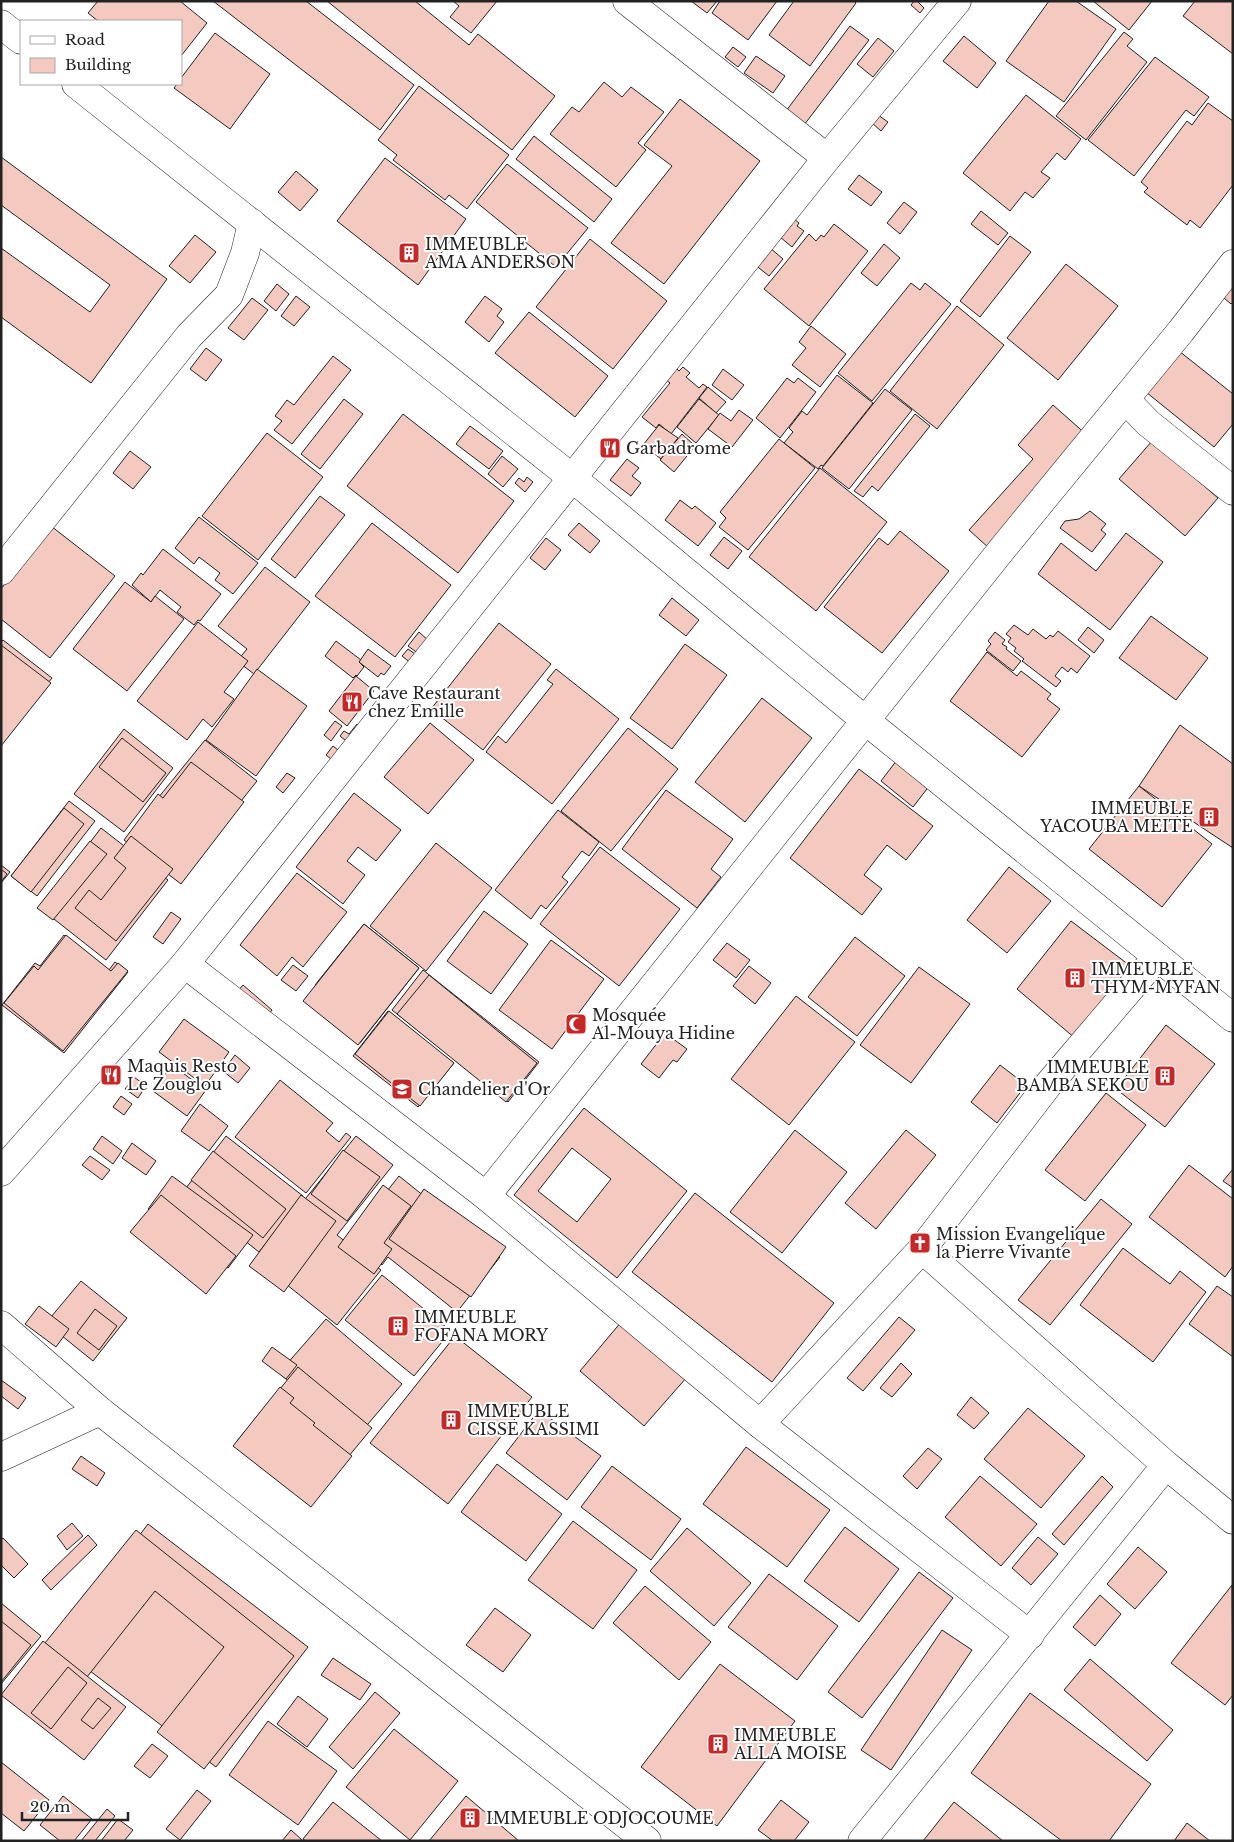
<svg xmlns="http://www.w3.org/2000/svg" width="1234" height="1842" font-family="'Libre Baskerville',serif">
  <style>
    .building { fill: #f3c9c0; stroke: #222; fill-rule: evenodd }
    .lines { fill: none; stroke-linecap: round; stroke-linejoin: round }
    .minor-casing { stroke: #222; stroke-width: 29 }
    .minor { stroke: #fff; stroke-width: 28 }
    .labels { text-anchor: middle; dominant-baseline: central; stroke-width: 4; stroke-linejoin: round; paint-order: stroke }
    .poi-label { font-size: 16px; fill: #222; stroke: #fff; text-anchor: start }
  </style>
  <rect width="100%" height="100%" fill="#fff"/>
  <g class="building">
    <polygon points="98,1 180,1 207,23 181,56 181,21 98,21 88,13"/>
    <polygon points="213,1 306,1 414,85 380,130"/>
    <polygon points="327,1 415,1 469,45 478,34 555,96 512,150"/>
    <polygon points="453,1 497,1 471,33 450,17 459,6"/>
    <polygon points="691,1 717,1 707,13"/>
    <polygon points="720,1 777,1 748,40 712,13"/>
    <polygon points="794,1 854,1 856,3 810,66 769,35"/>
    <polygon points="914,1 917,1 924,8 920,13 911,5"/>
    <polygon points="1049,1 1076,1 1116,29 1064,102 1006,61"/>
    <polygon points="1093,1 1152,1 1129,30"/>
    <polygon points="1195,1 1233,1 1233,54 1183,16"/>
    <polygon points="850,26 869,40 804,125 786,111"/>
    <polygon points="1124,32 1133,39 1127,46 1147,62 1086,140 1056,116"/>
    <polygon points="215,33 270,74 230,129 174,88 177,84 181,84 181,78"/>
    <polygon points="964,36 996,63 977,88 943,61"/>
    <polygon points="878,38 894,51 873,77 857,64"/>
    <polygon points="733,47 746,57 738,67 725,57"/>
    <polygon points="756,56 785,76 773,93 744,73"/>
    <polygon points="1155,57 1209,97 1194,116 1186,110 1134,176 1088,140"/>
    <polygon points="604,82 622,97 631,87 664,112 638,143 646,150 616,187 550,134 572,107 579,112"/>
    <polygon points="419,86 509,155 467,209 449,195 445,200 393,160 397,155 378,140"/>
    <polygon points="1026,95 1081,139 1065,160 1057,153 1041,172 1050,178 1033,198 1025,192 1010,211 963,173"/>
    <polygon points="680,99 760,161 664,284 611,243 672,166 644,145"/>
    <polygon points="1208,103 1233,121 1233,185 1200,228 1190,220 1187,225 1144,192 1148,188 1141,182 1187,121 1192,125"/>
    <polygon points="878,115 888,122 881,131 872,123"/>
    <polygon points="534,136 612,199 594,222 516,159"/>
    <polygon points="1,157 167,279 91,383 1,317 1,248 90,312 110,285 1,205"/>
    <polygon points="385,158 466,219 418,285 337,221"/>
    <polygon points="507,164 588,228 556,267 476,202"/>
    <polygon points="296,171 318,190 300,211 278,192"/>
    <polygon points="859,175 882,192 871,206 848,189"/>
    <polygon points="904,202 917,212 900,234 887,223"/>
    <polygon points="981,211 1008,233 998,245 971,224"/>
    <polygon points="788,214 799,223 797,226 804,231 792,247 780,237"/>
    <polygon points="834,224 868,251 809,326 764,289 809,234 816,241 821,235 824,237"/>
    <polygon points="195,235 216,252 190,283 169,266"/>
    <polygon points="1010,236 1031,252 980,317 960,301"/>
    <polygon points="590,239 667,301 613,369 536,307"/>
    <polygon points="884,244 900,258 877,286 861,273"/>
    <polygon points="769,247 783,259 769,276 754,264"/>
    <polygon points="1066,264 1118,306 1058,380 1007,338"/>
    <polygon points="1233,273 1233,302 1231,304 1217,292"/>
    <polygon points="911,283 920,290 925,283 951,304 872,401 838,373"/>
    <polygon points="277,284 289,294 276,311 264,301"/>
    <polygon points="296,296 310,307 294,326 281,316"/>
    <polygon points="485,296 502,309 497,316 504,322 489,342 465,322"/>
    <polygon points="252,298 268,310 244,340 228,328"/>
    <polygon points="957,306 1004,345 937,429 890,391"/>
    <polygon points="529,312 608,376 575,417 495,353"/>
    <polygon points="811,326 846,354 820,387 792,365 806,348 799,342"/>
    <polygon points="1174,347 1233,394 1233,424 1214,447 1141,388"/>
    <polygon points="206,348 222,360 206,381 190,369"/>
    <polygon points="333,356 351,370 292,444 274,430 282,421 275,416 287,400 294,405"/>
    <polygon points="683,367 690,373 686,377 699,388 703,384 707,387 671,434 659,424 656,428 642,417 670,383 666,380 676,368 679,371"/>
    <polygon points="723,369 744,385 732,400 712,385"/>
    <polygon points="837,375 873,403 823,466 821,465 818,469 784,443 793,432 789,428 802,411 807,415"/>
    <polygon points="787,378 794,383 798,378 816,392 780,438 756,418"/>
    <polygon points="708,387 726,402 716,413 699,398"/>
    <polygon points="885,389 912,410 849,489 822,468"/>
    <polygon points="344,399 363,414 320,469 301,454"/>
    <polygon points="699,399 719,415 696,443 677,427"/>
    <polygon points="1053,405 1088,436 990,549 969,530 1033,459 1018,445"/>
    <polygon points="739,410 753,420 732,447 708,429 720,413 731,421"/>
    <polygon points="403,414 514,501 458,573 347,486"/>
    <polygon points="915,414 930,426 878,491 872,486 863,497 854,491"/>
    <polygon points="659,425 678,438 661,459 643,445"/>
    <polygon points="470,426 503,451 489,469 456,444"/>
    <polygon points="267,433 323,477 258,560 202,516"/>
    <polygon points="682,434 695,446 674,472 660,460"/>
    <polygon points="779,439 815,468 748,550 719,527 726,518 720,512"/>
    <polygon points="1152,441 1218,498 1185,536 1119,479"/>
    <polygon points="130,451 151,467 133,489 113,473"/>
    <polygon points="502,456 518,469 503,487 488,474"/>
    <polygon points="627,459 639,468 632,476 641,483 631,496 610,480"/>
    <polygon points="820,468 887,522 816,611 749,557"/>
    <polygon points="527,477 533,482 525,492 515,483 519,478 524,482"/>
    <polygon points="320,496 345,515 295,578 271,559"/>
    <polygon points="680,500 692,509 695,506 716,523 698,546 665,520"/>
    <polygon points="1090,511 1106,524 1101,530 1106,534 1092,552 1060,528 1065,521 1079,519"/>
    <polygon points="199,517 258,563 233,594 215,580 220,573 199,557 194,564 175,548"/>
    <polygon points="372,523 451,585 395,657 315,596"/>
    <polygon points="579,523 600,541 590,553 568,535"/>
    <polygon points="51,526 115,576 50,658 1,619 1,589"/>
    <polygon points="900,531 949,571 882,653 824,607 879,538 888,545"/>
    <polygon points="1126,533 1163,562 1110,630 1038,574 1061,543 1096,571"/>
    <polygon points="724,537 742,551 728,569 710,555"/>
    <polygon points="546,538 561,550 545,570 530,558"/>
    <polygon points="163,549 221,594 200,621 198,620 194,625 177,612 181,607 160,590 151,602 132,585 141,573 143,575"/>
    <polygon points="265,567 310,602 254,674 237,661 247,649 218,626"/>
    <polygon points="125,582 151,602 155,596 184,619 127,691 73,649"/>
    <polygon points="672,598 699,620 686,636 659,615"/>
    <polygon points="1151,616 1208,658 1176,700 1119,658"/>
    <polygon points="198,622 248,661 224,692 234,699 212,727 203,719 187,740 137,701"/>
    <polygon points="499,623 551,664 483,750 431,709"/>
    <polygon points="1014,625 1028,635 1033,629 1046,639 1050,635 1053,637 1058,631 1090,656 1077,673 1071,668 1068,672 1062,667 1055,676 1061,681 1056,687 1022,661 1024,659 1014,651 1016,648 1008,642 1011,638 1006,634"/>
    <polygon points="1088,627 1104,640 1094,653 1078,640"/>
    <polygon points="419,632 429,641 419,654 408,646"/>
    <polygon points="995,632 1005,640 1002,644 1007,647 1006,649 1021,661 1013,671 986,650 991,644 988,641"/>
    <polygon points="3,640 52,678 1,741 1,642"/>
    <polygon points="336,641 361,660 359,662 364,667 357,676 356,675 353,678 325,656"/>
    <polygon points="685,644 727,675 672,749 630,718"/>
    <polygon points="1,645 51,683 1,746"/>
    <polygon points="368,649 391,666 384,675 381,673 378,677 359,662"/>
    <polygon points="408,649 418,656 412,664 402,656"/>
    <polygon points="987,652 1017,676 1021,671 1051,694 1047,699 1060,709 1022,757 950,701"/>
    <polygon points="257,669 307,706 256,776 206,740"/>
    <polygon points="556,669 619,719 552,804 486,752 498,736 506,743 553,684 547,680"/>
    <polygon points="356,676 374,691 347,726 329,711"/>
    <polygon points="762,698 812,738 745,822 695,782"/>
    <polygon points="335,721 342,726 331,741 324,735"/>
    <polygon points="430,723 474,760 428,814 384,777"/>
    <polygon points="357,724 363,729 351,745 340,736 344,731 349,734"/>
    <polygon points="1180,725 1233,764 1233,848 1139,786"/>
    <polygon points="628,728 678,769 611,851 561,811"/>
    <polygon points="124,729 173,768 124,832 74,794"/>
    <polygon points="122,738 166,773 143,802 99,767"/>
    <polygon points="205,740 257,781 189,866 137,824"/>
    <polygon points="333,746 343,754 336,763 326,755"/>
    <polygon points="897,760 930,785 913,807 881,781"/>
    <polygon points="191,762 244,802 181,884 124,840 158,794 163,798"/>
    <polygon points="859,769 933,826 906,860 887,845 864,875 882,889 862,915 790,858"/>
    <polygon points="287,773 295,778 283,793 276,787"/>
    <polygon points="1139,786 1212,844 1162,907 1089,849"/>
    <polygon points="666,790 733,839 711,869 721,877 697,908 622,849"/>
    <polygon points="354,793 401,830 376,861 358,847 347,861 365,875 343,904 296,867"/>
    <polygon points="69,801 95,821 37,896 11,876"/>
    <polygon points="64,808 84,824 31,892 11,876"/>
    <polygon points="558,810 599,842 589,856 582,851 562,877 568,882 546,909 541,905 531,919 495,890"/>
    <polygon points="101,828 168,880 106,960 40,908"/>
    <polygon points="131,836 173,869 116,941 75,908 89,890 101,900 126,868 114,858"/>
    <polygon points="90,841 107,854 53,920 37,908"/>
    <polygon points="436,843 492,888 426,971 370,926"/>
    <polygon points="600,847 680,909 619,986 540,924"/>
    <polygon points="1,865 10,872 1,883"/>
    <polygon points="1009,867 1051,901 1007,953 967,920"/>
    <polygon points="1,869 7,874 1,882"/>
    <polygon points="297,873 347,912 303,967 292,957 277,976 240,945"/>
    <polygon points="484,911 528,944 491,994 447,961"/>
    <polygon points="171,912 181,919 163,944 153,937"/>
    <polygon points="1071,921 1133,968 1076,1039 1017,989"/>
    <polygon points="364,924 419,968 360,1043 308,1002 320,988 315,985"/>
    <polygon points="364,924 419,968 358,1045 303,1001"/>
    <polygon points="64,935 109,970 115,962 128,972 64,1053 2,1005 35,963 40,966"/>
    <polygon points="66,935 111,971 118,963 128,971 63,1051 4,1003 34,966 38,970"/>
    <polygon points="855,937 905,976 857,1036 808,997"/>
    <polygon points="551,940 604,979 552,1049 499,1010"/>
    <polygon points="727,943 750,960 736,978 713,960"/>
    <polygon points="293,965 308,976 296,991 281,980"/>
    <polygon points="749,966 771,983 755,1004 733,986"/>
    <polygon points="919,967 970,1004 911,1083 860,1045"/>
    <polygon points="423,970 539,1062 508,1102 392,1010"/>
    <polygon points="429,975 537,1063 506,1102 397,1014"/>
    <polygon points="243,985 272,1010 265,1019 236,993"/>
    <polygon points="796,996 855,1042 789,1125 731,1079"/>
    <polygon points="388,1011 417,1034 411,1041 427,1054 432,1047 454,1063 418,1107 353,1056"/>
    <polygon points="389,1011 454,1063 420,1106 355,1054"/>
    <polygon points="184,1019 229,1052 205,1086 159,1052"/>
    <polygon points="1166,1025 1215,1064 1165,1127 1116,1089"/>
    <polygon points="665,1033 687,1049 677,1062 673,1060 659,1078 641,1064"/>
    <polygon points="235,1055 250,1068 238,1083 223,1071"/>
    <polygon points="172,1065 206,1090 187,1116 153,1091"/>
    <polygon points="1000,1065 1026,1085 997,1123 971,1102"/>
    <polygon points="134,1077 146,1086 138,1098 125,1089"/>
    <polygon points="280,1080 333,1123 326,1131 339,1142 346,1133 351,1137 306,1193 235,1137"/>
    <polygon points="1106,1093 1146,1125 1085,1201 1045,1170"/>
    <polygon points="121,1096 132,1104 124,1115 113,1107"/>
    <polygon points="200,1104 228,1126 209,1151 181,1131"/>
    <path d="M584,1108L687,1191L617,1278L514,1195ZM572,1148L611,1179L577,1222L538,1191Z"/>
    <polygon points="795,1130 847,1172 782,1253 730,1212"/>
    <polygon points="906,1130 936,1155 876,1229 845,1203"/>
    <polygon points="102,1136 122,1151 113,1164 93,1149"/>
    <polygon points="226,1136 303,1196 259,1252 183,1192"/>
    <polygon points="356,1136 393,1165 337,1235 381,1270 337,1325 256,1260"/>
    <polygon points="132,1143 156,1161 146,1175 122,1158"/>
    <polygon points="343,1150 380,1177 347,1221 311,1194"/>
    <polygon points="213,1151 286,1209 263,1238 191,1180"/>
    <polygon points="90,1156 110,1170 102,1180 82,1165"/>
    <polygon points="1189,1165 1233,1199 1233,1266 1225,1277 1149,1217"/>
    <polygon points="1233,1169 1233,1188 1223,1181"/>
    <polygon points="172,1176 253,1235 228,1268 148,1209"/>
    <polygon points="399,1176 500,1257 457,1312 388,1257 382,1265 349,1239"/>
    <polygon points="383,1185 411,1206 384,1243 392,1249 374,1274 338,1247"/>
    <polygon points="424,1189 506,1247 471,1297 389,1239"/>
    <polygon points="695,1193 834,1303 772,1382 632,1272"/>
    <polygon points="161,1195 236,1256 206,1294 130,1232"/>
    <polygon points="301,1195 336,1221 284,1292 249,1266"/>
    <polygon points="1101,1199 1132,1224 1050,1325 1018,1300"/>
    <polygon points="1123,1248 1170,1284 1180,1271 1206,1292 1153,1362 1080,1305"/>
    <polygon points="382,1275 451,1331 414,1376 345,1320"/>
    <polygon points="81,1281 127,1318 93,1361 46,1323"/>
    <polygon points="1217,1286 1233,1297 1233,1357 1189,1324"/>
    <polygon points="39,1306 69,1329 56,1347 25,1324"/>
    <polygon points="95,1309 117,1326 99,1350 77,1333"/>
    <polygon points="899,1317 915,1330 863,1391 847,1378"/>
    <polygon points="326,1319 402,1384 356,1438 279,1373"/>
    <polygon points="622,1321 687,1377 644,1426 580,1371"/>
    <polygon points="455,1336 532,1397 448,1504 370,1443"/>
    <polygon points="272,1347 297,1365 286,1379 262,1361"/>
    <polygon points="901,1363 912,1374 892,1397 880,1388"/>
    <polygon points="298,1367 372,1428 311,1502 237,1441"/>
    <polygon points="1,1380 26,1398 18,1409 1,1396"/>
    <polygon points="280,1387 294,1398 290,1403 315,1423 313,1425 352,1456 311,1507 233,1446"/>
    <polygon points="971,1397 989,1413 974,1429 957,1415"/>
    <polygon points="1028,1408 1085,1456 1041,1508 984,1459"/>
    <polygon points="539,1410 601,1456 567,1500 506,1453"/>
    <polygon points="746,1447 830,1510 787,1567 703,1504"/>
    <polygon points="928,1448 942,1459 917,1489 903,1476"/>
    <polygon points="81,1456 105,1473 97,1486 72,1469"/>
    <polygon points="497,1464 562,1514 526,1561 461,1512"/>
    <polygon points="612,1466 681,1519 651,1560 581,1507"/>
    <polygon points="980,1476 1037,1524 1001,1566 945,1517"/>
    <polygon points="1102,1476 1113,1487 1064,1545 1052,1534"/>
    <polygon points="573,1521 637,1570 593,1629 528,1580"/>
    <polygon points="72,1523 83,1536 67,1550 57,1536"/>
    <polygon points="148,1524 308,1647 216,1767 56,1645"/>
    <polygon points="845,1527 899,1569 859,1622 804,1581"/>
    <polygon points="687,1528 751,1583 714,1626 650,1571"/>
    <polygon points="136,1530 294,1656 204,1769 157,1732 224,1647 155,1591 87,1677 45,1643"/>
    <polygon points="88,1535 97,1545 51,1590 42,1580"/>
    <polygon points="1038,1537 1058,1554 1031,1585 1012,1568"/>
    <polygon points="3,1538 28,1564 14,1578 1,1565 1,1540"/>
    <polygon points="1138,1547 1167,1572 1135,1609 1107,1584"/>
    <polygon points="919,1572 953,1598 862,1718 828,1692"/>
    <polygon points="769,1574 838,1626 797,1680 728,1627"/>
    <polygon points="1232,1585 1233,1695 1225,1705 1171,1663"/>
    <polygon points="645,1586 711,1642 679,1680 613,1623"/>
    <polygon points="1100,1595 1121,1614 1095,1646 1073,1627"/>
    <polygon points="1,1603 41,1636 1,1684"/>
    <polygon points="495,1608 531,1635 503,1672 466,1645"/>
    <polygon points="1,1621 31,1645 1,1682"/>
    <polygon points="942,1630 972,1650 891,1770 861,1750"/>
    <polygon points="43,1641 126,1707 84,1760 1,1695"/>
    <polygon points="333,1658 371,1684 360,1700 321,1675"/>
    <polygon points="1090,1659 1173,1730 1147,1761 1064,1690"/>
    <polygon points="720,1664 795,1721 717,1826 641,1767"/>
    <polygon points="68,1667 87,1683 51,1729 31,1713"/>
    <polygon points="375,1692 400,1713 353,1769 329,1747"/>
    <polygon points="1030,1693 1151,1784 1109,1841 1062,1841 971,1773"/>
    <polygon points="298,1696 328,1719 307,1747 277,1724"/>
    <polygon points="98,1698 111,1708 93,1729 81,1720"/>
    <polygon points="268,1721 337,1771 298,1825 229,1775"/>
    <polygon points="394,1729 458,1781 410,1840 346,1787"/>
    <polygon points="152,1744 168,1756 150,1778 134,1766"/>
    <polygon points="1,1762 49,1800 24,1831 1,1813"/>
    <polygon points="197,1790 211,1801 180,1840 166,1829"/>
    <polygon points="63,1796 92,1819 74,1841 60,1841 40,1825"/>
    <polygon points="466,1796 519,1841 429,1841"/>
    <polygon points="781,1800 809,1822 794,1841 773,1841 758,1830"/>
    <polygon points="333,1802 382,1841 306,1841 303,1839"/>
    <polygon points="954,1802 1003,1841 923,1841"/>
    <polygon points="107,1809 115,1816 95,1841 81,1841"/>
    <polygon points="118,1819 133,1830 124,1841 101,1841"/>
    <polygon points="1187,1823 1210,1841 1174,1841"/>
    <polygon points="291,1830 302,1840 303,1841 282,1841"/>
  </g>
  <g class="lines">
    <g class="minor-casing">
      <g id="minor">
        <polyline points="627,1 827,158"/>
        <polyline points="1,24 21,40"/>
        <polyline points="76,84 571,477 866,721 1233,1018"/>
        <polyline points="1125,399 1148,423 1233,491"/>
        <polyline points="1,571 189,336 229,295 245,253 252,223"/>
        <polyline points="185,964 486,1196 760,1424 1030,1635"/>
        <polyline points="1,1172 185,964 827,158 957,1"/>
        <polyline points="486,1196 1003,548 1181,331 1233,264"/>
        <polyline points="922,1249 1166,1465 1233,1520"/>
        <polyline points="1,1325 100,1411 647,1841"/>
        <polyline points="760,1424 922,1249 1048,1085 1157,957"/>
        <polyline points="1,1457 100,1411"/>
        <polyline points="862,1841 1166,1465"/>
      </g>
    </g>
    <use href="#minor" class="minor"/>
  </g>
  <defs>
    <g id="building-square" transform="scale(1.125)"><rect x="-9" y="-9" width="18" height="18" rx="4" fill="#c62828" stroke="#fff"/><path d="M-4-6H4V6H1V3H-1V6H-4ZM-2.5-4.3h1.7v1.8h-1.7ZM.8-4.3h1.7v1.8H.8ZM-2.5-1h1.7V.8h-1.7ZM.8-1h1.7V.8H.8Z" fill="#fff"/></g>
    <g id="restaurant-square" transform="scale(1.125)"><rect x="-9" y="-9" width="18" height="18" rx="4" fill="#c62828" stroke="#fff"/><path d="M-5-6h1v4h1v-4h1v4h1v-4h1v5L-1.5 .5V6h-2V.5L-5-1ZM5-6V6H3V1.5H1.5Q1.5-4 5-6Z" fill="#fff"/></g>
    <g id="mosque-square" transform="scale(1.125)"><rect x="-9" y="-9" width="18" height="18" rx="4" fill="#c62828" stroke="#fff"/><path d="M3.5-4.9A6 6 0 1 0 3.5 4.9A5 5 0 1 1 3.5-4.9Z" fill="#fff"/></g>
    <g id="school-square" transform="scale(1.125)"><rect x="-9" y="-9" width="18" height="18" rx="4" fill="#c62828" stroke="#fff"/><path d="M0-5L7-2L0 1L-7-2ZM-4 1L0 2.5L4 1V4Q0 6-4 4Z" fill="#fff"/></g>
    <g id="church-square" transform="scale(1.125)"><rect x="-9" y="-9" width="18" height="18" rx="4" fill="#c62828" stroke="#fff"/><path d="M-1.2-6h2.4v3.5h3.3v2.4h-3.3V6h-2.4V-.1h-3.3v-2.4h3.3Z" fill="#fff"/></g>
  </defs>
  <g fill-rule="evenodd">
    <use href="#building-square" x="409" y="253"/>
    <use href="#restaurant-square" x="610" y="448"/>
    <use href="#restaurant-square" x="352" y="702"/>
    <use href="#building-square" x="1209" y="817"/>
    <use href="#building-square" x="1075" y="978"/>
    <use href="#mosque-square" x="576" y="1024"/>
    <use href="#restaurant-square" x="111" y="1075"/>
    <use href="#building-square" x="1165" y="1076"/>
    <use href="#school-square" x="402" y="1089"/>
    <use href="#church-square" x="920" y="1243"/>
    <use href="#building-square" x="398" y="1326"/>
    <use href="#building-square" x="451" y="1420"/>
    <use href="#building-square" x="718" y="1744"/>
    <use href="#building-square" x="470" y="1818"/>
  </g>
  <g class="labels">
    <g class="poi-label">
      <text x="425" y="244">IMMEUBLE<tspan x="425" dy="18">AMA ANDERSON</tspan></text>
      <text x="626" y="448">Garbadrome</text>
      <text x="368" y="693">Cave Restaurant<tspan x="368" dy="18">chez Emille</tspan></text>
      <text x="1193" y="808" text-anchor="end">IMMEUBLE<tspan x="1193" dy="18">YACOUBA MEITE</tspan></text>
      <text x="1091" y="969">IMMEUBLE<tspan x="1091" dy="18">THYM-MYFAN</tspan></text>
      <text x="592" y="1015">Mosquée<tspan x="592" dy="18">Al-Mouya Hidine</tspan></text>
      <text x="127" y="1066">Maquis Resto<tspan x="127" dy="18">Le Zouglou</tspan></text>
      <text x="1149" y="1067" text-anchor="end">IMMEUBLE<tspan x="1149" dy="18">BAMBA SEKOU</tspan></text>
      <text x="418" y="1089">Chandelier d'Or</text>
      <text x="936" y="1234">Mission Evangelique<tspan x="936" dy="18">la Pierre Vivante</tspan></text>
      <text x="414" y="1317">IMMEUBLE<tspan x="414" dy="18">FOFANA MORY</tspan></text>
      <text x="467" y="1411">IMMEUBLE<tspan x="467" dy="18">CISSE KASSIMI</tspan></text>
      <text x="734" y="1735">IMMEUBLE<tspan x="734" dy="18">ALLA MOISE</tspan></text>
      <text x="486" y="1818">IMMEUBLE ODJOCOUME</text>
    </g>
  </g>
  <rect width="1234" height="1842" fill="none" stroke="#222222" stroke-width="5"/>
  <rect x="20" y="20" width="162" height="65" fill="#ffffff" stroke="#a7a7a7"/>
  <rect x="30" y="36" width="25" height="8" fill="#ffffff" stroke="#a7a7a7"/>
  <text x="65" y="45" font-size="15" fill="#222222">Road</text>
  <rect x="30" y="58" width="25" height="15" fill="#f3c9c0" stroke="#a7a7a7"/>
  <text x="65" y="70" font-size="15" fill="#222222">Building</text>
  <path d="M22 1812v8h106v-8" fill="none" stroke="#222222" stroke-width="2.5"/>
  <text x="30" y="1812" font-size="15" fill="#222222" stroke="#ffffff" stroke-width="4" paint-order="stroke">20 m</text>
</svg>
